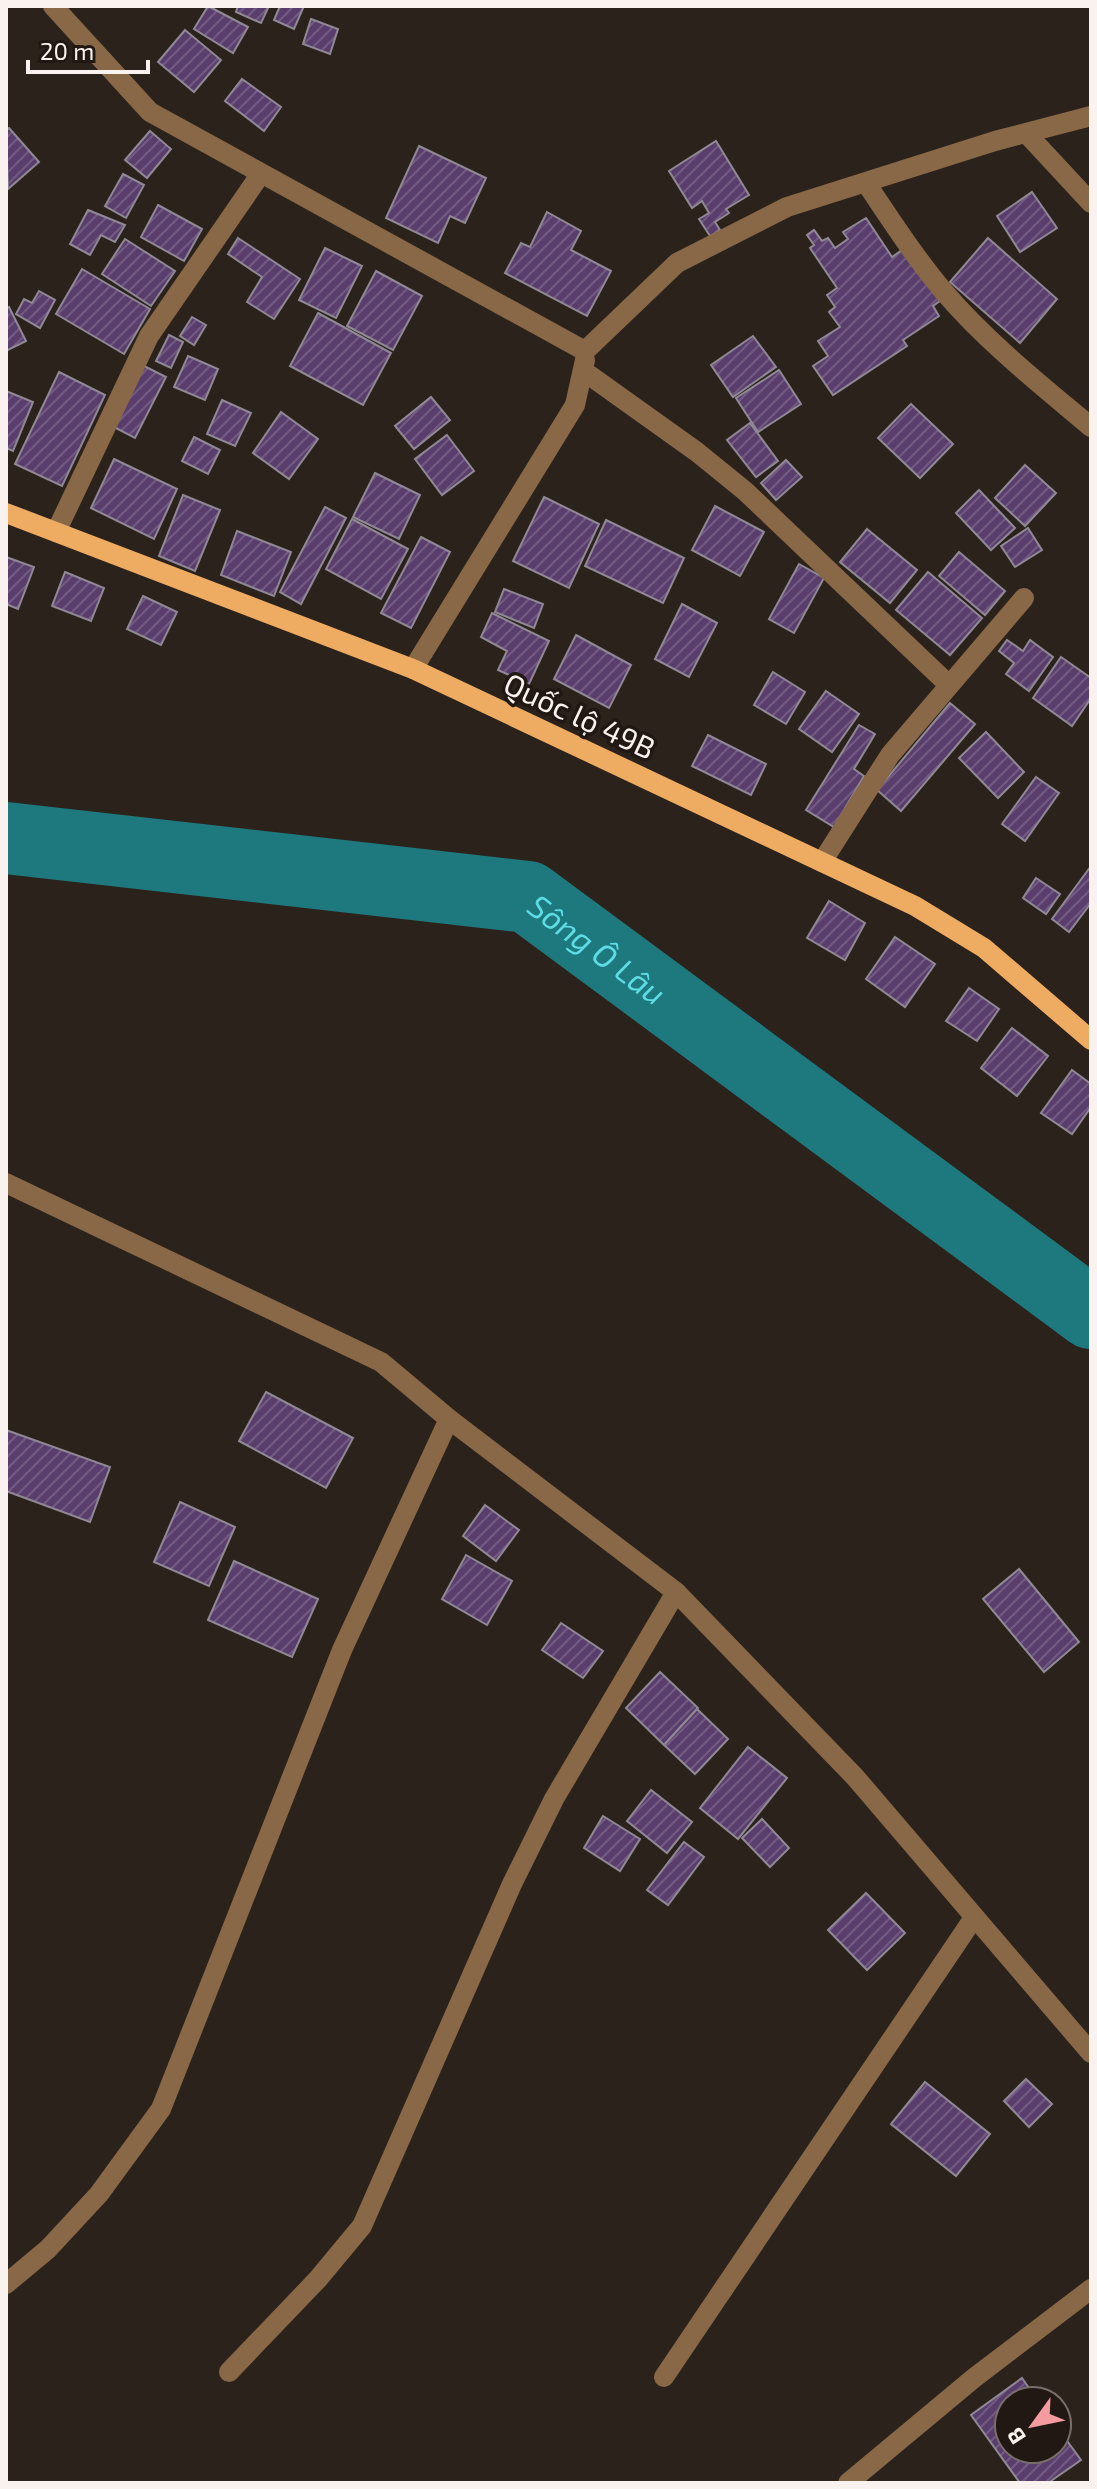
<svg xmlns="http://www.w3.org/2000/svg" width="1097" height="2489" font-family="'Exo 2',sans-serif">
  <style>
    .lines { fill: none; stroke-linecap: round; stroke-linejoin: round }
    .river { stroke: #1e797e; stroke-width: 72 }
    .building { fill: url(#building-hatch); stroke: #908995; stroke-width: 2 }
    .minor { stroke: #886846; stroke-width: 20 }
    .primary { stroke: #eeab62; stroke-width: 20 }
    .labels { text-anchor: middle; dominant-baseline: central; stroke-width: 7; stroke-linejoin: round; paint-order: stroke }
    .street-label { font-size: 30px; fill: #f9f2ee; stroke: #221813 }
    .water-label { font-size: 32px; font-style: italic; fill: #5edce3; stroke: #221813 }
  </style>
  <defs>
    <pattern id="building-hatch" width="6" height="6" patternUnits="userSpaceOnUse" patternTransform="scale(2)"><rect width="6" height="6" fill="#593e6d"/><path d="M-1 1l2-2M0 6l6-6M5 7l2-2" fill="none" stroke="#725a82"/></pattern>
  </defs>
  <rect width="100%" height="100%" fill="#2c221c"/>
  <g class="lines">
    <path class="river" id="s1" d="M6,838L528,897L1091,1313"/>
  </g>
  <g class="building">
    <polygon points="208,6 248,27 233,53 194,29"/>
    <polygon points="238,6 269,6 261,23 236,12"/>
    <polygon points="280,6 304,6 294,29 274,20"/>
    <polygon points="311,19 338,29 330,54 303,44"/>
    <polygon points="185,30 221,60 194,92 158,62"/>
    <polygon points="242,79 281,107 264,131 225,101"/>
    <polygon points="9,128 39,162 8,189 6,131"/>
    <polygon points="150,131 171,149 147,178 125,160"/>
    <polygon points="716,141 749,195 726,209 729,213 715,222 720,230 710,236 699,219 709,213 702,201 692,208 669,171"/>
    <polygon points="419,146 486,178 465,223 450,216 438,243 386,218"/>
    <polygon points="123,174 144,185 126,218 105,206"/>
    <polygon points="1032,192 1057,228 1020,252 997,216"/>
    <polygon points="158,205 202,229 184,261 141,237"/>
    <polygon points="88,210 125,225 115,242 101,235 90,255 70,244"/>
    <polygon points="547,212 581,231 571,250 611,271 587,316 505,273 521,243 530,247"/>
    <polygon points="866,218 892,257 905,248 940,301 933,306 939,316 903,340 907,346 833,395 813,366 828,356 818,341 840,327 829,312 835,307 827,295 837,288 810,248 814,245 807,235 814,230 822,241 828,238 835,248 848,239 843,232"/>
    <polygon points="238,238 300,279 274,319 247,302 262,277 228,254"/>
    <polygon points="988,238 1057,299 1020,343 950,282"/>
    <polygon points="125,239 175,271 151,306 102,274"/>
    <polygon points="325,248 362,266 336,318 299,300"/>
    <polygon points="82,269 150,309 124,354 56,314"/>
    <polygon points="376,271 422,296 393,350 347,326"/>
    <polygon points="39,291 55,300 40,328 16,314 24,299 32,303"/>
    <polygon points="9,307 26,341 6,351 6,309"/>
    <polygon points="318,313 391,353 363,405 290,366"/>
    <polygon points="192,317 206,325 194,345 180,336"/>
    <polygon points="169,335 183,342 171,368 156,361"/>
    <polygon points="753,336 776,367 733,397 711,365"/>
    <polygon points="188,356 218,369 205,400 174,387"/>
    <polygon points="142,365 166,377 135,438 112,426"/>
    <polygon points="779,370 801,404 758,432 736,398"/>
    <polygon points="59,372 105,395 62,486 15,464"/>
    <polygon points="6,391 33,402 13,451 6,448"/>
    <polygon points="431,397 450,420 414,449 395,426"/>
    <polygon points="222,400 251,413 235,446 207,434"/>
    <polygon points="911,404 953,444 920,478 878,438"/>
    <polygon points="281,412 318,439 289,479 253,453"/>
    <polygon points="750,423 778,461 756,477 727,440"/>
    <polygon points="447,435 474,471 442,495 415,459"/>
    <polygon points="194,437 220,450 208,474 182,461"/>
    <polygon points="114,459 177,489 154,539 91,508"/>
    <polygon points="786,460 802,477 776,500 761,483"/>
    <polygon points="1025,465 1056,493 1025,526 995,498"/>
    <polygon points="375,473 420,495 399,539 353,517"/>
    <polygon points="979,490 1015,528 991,550 956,513"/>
    <polygon points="183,495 220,510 195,571 159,556"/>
    <polygon points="544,497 599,524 569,588 513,561"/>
    <polygon points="715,506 764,532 740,576 692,550"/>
    <polygon points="325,507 346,518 301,604 280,592"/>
    <polygon points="352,519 408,549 381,599 326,569"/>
    <polygon points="606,520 684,558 663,603 585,566"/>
    <polygon points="1028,528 1042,550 1015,567 1001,546"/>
    <polygon points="867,529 917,570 890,603 840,562"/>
    <polygon points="237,531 291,552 274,596 221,575"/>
    <polygon points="421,537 450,552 411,628 381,613"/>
    <polygon points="959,552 1005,591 985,615 939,576"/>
    <polygon points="6,557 34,567 18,609 6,604"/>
    <polygon points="799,564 824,578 794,633 769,619"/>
    <polygon points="65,572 104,588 91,621 52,606"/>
    <polygon points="928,572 982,618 950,655 896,610"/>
    <polygon points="504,589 543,604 534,628 495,612"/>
    <polygon points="143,596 177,612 161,645 127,629"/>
    <polygon points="682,604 717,623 689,677 655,659"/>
    <polygon points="492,613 549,641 529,684 498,670 507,651 481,637"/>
    <polygon points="576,635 631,665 609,708 554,679"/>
    <polygon points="1007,640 1023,651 1030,640 1053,657 1029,691 1006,674 1014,663 999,651"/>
    <polygon points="1061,657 1091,678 1091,698 1072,726 1033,698"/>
    <polygon points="773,672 805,692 786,724 754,705"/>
    <polygon points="826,691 859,714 832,752 799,729"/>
    <polygon points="950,703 975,724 901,811 877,790"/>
    <polygon points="859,725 875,734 854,769 864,776 834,827 806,810"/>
    <polygon points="986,732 1024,772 998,798 959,758"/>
    <polygon points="708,735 766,764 751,795 692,766"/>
    <polygon points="1036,777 1059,793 1025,841 1002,824"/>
    <polygon points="1091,866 1091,903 1069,932 1052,919"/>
    <polygon points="1036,878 1060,894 1046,914 1023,898"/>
    <polygon points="829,901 865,923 845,960 807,938"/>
    <polygon points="895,937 935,964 905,1007 866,979"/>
    <polygon points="969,988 999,1009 977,1041 946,1021"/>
    <polygon points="1012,1028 1048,1056 1017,1096 981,1068"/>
    <polygon points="1072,1070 1091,1084 1091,1107 1072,1134 1041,1113"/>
    <polygon points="266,1392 353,1438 326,1488 239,1441"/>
    <polygon points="6,1430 110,1467 90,1522 6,1491"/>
    <polygon points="180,1502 235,1527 209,1586 154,1562"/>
    <polygon points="485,1505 519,1530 496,1561 463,1536"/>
    <polygon points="466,1555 512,1581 487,1625 442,1599"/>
    <polygon points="234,1561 318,1599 292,1657 208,1620"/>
    <polygon points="1019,1569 1079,1642 1044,1672 983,1599"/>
    <polygon points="561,1623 603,1651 583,1678 542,1650"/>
    <polygon points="660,1672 698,1708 664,1745 626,1708"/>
    <polygon points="697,1709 728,1739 695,1774 664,1745"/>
    <polygon points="748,1747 787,1778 738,1839 700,1808"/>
    <polygon points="651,1790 692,1822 667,1853 627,1821"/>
    <polygon points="603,1816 640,1839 620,1871 584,1848"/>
    <polygon points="762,1819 789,1848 770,1867 742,1838"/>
    <polygon points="684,1842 704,1857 668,1905 647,1890"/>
    <polygon points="866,1893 905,1933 867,1970 828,1930"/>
    <polygon points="1026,2079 1052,2104 1029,2127 1004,2101"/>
    <polygon points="925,2082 990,2134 956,2176 891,2124"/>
    <polygon points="1022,2378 1038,2401 1009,2401 1009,2449 1057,2449 1057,2427 1081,2460 1048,2483 1020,2483 971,2415"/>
  </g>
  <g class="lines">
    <g class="minor">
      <polyline points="53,6 150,112 585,351 677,263 787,207 995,141 1091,116"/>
      <polyline points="1027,134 1091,203"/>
      <path d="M866,183C891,220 916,259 945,293C988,343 1041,385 1091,427"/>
      <polyline points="585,372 697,452 745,491 949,685"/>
      <polyline points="56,532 149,336 260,175"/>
      <polyline points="413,669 575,405 585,360"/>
      <polyline points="822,862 890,755 1024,598"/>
      <polyline points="6,1183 381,1362 449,1419 676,1592 855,1777 1091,2053"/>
      <polyline points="6,2284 48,2249 99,2194 161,2109 342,1650 449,1419"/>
      <polyline points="229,2372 318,2279 362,2226 512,1884 554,1799 676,1592"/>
      <polyline points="664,2377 973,1919"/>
      <polyline points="848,2483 974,2378 1091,2289"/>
    </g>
    <polyline class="primary" points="6,513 413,669 915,906 984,948 1091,1040"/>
  </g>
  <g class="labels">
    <g class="street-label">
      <text transform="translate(580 715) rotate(25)">Quốc lộ 49B</text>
    </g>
    <g class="water-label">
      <text stroke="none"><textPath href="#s1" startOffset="612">Sông Ô Lâu</textPath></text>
    </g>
  </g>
  <rect width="1097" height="2489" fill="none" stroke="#f9f2ee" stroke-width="16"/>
  <g transform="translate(1033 2425) rotate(237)"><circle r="38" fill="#221813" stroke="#786f6b" stroke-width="2"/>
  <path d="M0-6L14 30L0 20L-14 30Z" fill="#f49b9f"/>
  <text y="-12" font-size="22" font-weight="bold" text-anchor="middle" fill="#f9f2ee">B</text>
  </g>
  <path d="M28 60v12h120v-12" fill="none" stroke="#f9f2ee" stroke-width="4"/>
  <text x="40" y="60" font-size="24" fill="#f9f2ee" stroke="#221813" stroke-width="6" paint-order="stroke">20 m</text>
</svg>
